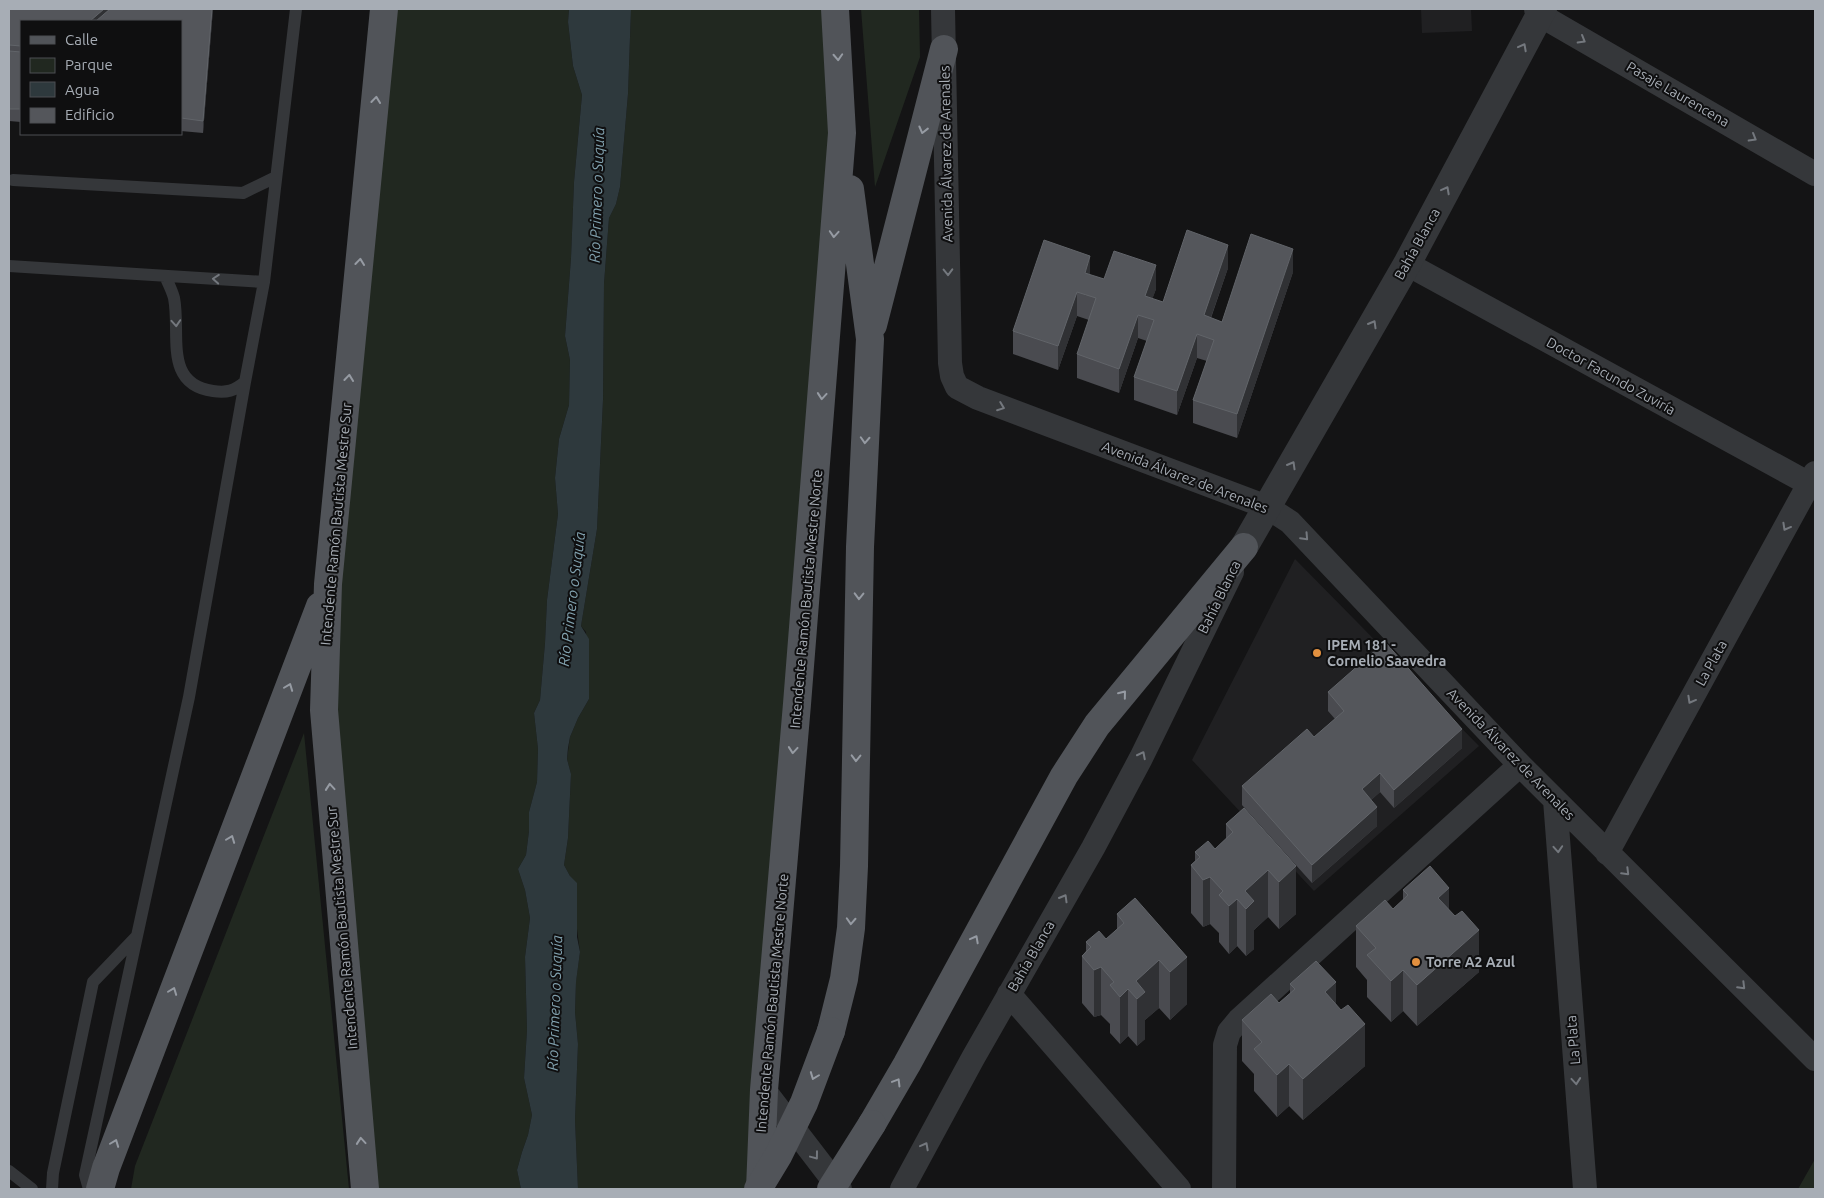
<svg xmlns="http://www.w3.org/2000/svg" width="1824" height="1198" font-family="Ubuntu,sans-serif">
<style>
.built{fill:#202022}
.green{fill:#212820}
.water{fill:#2e393d}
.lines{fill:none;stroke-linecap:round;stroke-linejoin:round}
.service{stroke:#35373a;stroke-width:12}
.minor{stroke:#35373a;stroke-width:24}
.tertiary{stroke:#35373a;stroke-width:28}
.primary{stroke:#515459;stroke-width:28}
.primary-bridge{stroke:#515459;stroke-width:28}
.wall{fill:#4a4b50}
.shaded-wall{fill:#303134}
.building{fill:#54565b;stroke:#616469}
.oneway{stroke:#74787e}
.oneway2{stroke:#969ba3}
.poi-dot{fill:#e2903f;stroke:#0f0f10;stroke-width:2}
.labels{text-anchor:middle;stroke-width:4;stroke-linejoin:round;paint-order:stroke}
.street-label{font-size:14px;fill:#a7adb5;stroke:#0f0f10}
.poi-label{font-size:14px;font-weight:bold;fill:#a7adb5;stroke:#0f0f10;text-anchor:start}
.water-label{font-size:15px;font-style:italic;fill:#80a0ad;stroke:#0f0f10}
</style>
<rect width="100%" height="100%" fill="#141415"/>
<path class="built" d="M 1421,9 L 1471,9 L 1472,31 L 1422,33 Z
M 1295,559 L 1479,746 L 1314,891 L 1192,760 Z"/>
<path class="green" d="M 384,9 L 569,9 L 568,22 L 573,66 L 582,95 L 574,182 L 571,258 L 565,336 L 570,360 L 569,405 L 559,439 L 555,478 L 558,514 L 547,600 L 545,643 L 540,700 L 534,713 L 538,749 L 537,782 L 529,812 L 529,831 L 526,855 L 518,869 L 525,890 L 530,918 L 525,957 L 527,1030 L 524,1078 L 532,1115 L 528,1135 L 522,1152 L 517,1170 L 521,1189 L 365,1189 L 324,710 Z
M 631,9 L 835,9 L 842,133 L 760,1189 L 578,1189 L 575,1120 L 578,1044 L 575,1012 L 576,981 L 580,952 L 570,876 L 564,865 L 568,838 L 571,774 L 567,759 L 570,737 L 578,718 L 589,699 L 586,632 L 581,626 L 597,529 L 603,400 L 604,284 L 609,218 L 616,204 L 620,187 L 628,94 Z
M 861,9 L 919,9 L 920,57 L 875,187 Z
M 304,733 L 349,1189 L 131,1189 L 135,1166 Z
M 1815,1159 L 1815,1189 L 1798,1189 Z"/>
<path class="water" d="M 569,9 L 631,9 L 628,94 L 620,187 L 616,204 L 609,218 L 604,284 L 603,400 L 597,529 L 581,626 L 589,639 L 589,699 L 578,718 L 570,737 L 568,748 L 567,759 L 571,774 L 568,838 L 564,865 L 570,876 L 577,883 L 577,937 L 580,952 L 576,982 L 575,1012 L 578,1044 L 575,1120 L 578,1189 L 521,1189 L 517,1170 L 522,1152 L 528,1135 L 532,1115 L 524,1078 L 527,1030 L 525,957 L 530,918 L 525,890 L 518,869 L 526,855 L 529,831 L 529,812 L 537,782 L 538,749 L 534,713 L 540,700 L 545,643 L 547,600 L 558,514 L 555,478 L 559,439 L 569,405 L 570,360 L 565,336 L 571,258 L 574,182 L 582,95 L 573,66 L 568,22 Z"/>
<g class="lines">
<path class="service" d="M 13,180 L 243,193 L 276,177
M 9,266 L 264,282
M 165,276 C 168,283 172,290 174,298 C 181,334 163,384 213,391 C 227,393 234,391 245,382
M 9,1171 L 32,1189
M 52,1189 L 53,1173 L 93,982 L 137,936
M 89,1189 L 85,1175 L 189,697 L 245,382 L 264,282 L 296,9"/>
<path class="minor" d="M 943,9 L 950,363 L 952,376 L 957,387 L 978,398 L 1267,507 L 1290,522 L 1520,765 L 1815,1059
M 1536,9 L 1540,15 L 1815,174
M 1407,264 L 1815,487
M 1555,800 L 1585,1189
M 1607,853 L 1815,473
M 1009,994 L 1179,1189
M 764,1090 L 840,1189
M 902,1189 L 973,1058 L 1093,848 L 1141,758 L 1232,572
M 1224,1189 L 1225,1045 L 1229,1032 L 1239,1020 L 1520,765"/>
<path class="tertiary" d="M 1244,547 L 1407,264 L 1543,9"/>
<path class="primary" d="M 873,325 L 944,49
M 831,1031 L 844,979 L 851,928 L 854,866 L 860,547 L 870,339 L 850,189
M 872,1124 L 907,1064 L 1064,776 L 1097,725 L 1244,547
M 100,1189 L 106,1168 L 320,606
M 365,1189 L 324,710 L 328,584 L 384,9
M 760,1189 L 764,1090 L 797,704 L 842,133 L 835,9"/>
<path class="primary-bridge" d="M 758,1189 L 778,1156 L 804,1103 L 831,1031
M 831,1189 L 872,1124"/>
</g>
<path class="wall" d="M 9,9 L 213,9 L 203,133 L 181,131 L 181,21 L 21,21 L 21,122 L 9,121 Z
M 1228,268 L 1211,318 L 1222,322 L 1293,272 L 1237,438 L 1193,423 L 1193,400 L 1207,361 L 1197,358 L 1177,415 L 1134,400 L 1134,377 L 1147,341 L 1138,338 L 1119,393 L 1077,378 L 1077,354 L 1089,320 L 1077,316 L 1058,370 L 1013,354 L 1013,331 L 1090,275 L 1104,279 L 1156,289 L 1152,299 L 1163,302 Z
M 1328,692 L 1462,748 L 1394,808 L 1380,792 L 1371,800 L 1377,826 L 1312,883 L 1242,805 L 1242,786 L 1314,737 L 1335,719 L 1328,711 Z
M 1244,808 L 1296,914 L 1279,929 L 1268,917 L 1254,930 L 1254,949 L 1246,956 L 1237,946 L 1229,954 L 1219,942 L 1219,933 L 1210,924 L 1203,927 L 1191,913 L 1191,865 L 1195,861 L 1195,852 L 1215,849 L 1226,839 L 1226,824 Z
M 1403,890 L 1449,910 L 1479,972 L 1417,1026 L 1403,1011 L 1391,1022 L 1367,997 L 1367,980 L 1356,967 L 1356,926 L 1393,909 L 1403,900 Z
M 1135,898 L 1187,1004 L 1170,1020 L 1159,1008 L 1145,1020 L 1145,1039 L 1137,1046 L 1128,1036 L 1120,1044 L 1110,1033 L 1110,1024 L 1101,1015 L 1094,1017 L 1082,1003 L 1082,956 L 1086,951 L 1086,942 L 1106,939 L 1117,930 L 1117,914 Z
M 1290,984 L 1336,1004 L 1365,1066 L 1303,1120 L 1289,1106 L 1277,1117 L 1254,1091 L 1254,1074 L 1242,1061 L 1242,1020 L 1279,1003 L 1290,994 Z"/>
<path class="shaded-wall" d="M 104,9 L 124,9 L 110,21 L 90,21 Z
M 212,9 L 213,9 L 203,133 L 203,121 Z
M 1228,245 L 1228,268 L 1204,337 L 1204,315 Z
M 1293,249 L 1293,272 L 1237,438 L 1237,414 Z
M 1090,256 L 1090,280 L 1085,296 L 1085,273 Z
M 1156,265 L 1156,289 L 1146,317 L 1145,296 Z
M 1077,292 L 1077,316 L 1058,370 L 1058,346 Z
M 1138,315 L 1138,338 L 1119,393 L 1119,369 Z
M 1197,334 L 1197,358 L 1177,415 L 1177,391 Z
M 1462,729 L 1462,748 L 1394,808 L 1394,790 Z
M 1380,773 L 1380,792 L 1362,808 L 1362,789 Z
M 1377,807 L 1377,826 L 1312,883 L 1312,865 Z
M 1296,866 L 1296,914 L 1279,929 L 1279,882 Z
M 1268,870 L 1268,917 L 1254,930 L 1254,949 L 1246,956 L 1246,909 L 1245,891 Z
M 1210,877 L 1210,924 L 1203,927 L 1203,880 Z
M 1449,888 L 1449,929 L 1438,898 Z
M 1237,899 L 1237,946 L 1229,954 L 1229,906 Z
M 1479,930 L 1479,972 L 1417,1026 L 1417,985 Z
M 1187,957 L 1187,1004 L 1170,1020 L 1170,972 Z
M 1159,960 L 1159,1008 L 1145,1020 L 1145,1039 L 1137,1046 L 1137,999 L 1136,981 Z
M 1101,967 L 1101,1015 L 1094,1017 L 1094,970 Z
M 1403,970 L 1403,1011 L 1391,1022 L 1391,981 Z
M 1336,982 L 1336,1024 L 1325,992 Z
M 1128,989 L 1128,1036 L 1120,1044 L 1120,997 Z
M 1365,1024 L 1365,1066 L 1303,1120 L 1303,1079 Z
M 1289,1064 L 1289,1106 L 1277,1117 L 1277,1075 Z"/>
<path class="building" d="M 9,9 L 104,9 L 90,21 L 21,21 L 21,46 L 9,45 Z
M 110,9 L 212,9 L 203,121 L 181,118 L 181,21 L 96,21 Z
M 9,51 L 21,52 L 21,109 L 9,109 Z
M 1187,230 L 1228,245 L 1204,315 L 1222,322 L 1251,234 L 1293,249 L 1237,414 L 1193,400 L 1214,340 L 1197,334 L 1177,391 L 1134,377 L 1154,320 L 1138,315 L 1119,369 L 1077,354 L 1096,298 L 1077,292 L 1058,346 L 1013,331 L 1044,240 L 1090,256 L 1085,273 L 1104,279 L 1114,251 L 1156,265 L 1145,296 L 1163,302 Z
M 1385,642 L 1462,729 L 1394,790 L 1380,773 L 1362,789 L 1377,807 L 1312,865 L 1242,786 L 1307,729 L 1314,737 L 1344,711 L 1328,692 Z
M 1244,808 L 1296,866 L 1279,882 L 1268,870 L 1245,891 L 1254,901 L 1246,909 L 1237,899 L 1229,906 L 1219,895 L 1223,891 L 1210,877 L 1203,880 L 1191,865 L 1200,857 L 1195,852 L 1208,841 L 1215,849 L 1233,832 L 1226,824 Z
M 1430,866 L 1449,888 L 1438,898 L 1455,916 L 1462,911 L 1479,930 L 1417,985 L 1403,970 L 1391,981 L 1367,955 L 1376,948 L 1356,926 L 1385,900 L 1393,909 L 1408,895 L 1403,890 Z
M 1135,898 L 1187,957 L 1170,972 L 1159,960 L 1136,981 L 1145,992 L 1137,999 L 1128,989 L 1120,997 L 1110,985 L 1114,982 L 1101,967 L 1094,970 L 1082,956 L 1091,947 L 1086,942 L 1099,931 L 1106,939 L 1124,923 L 1117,914 Z
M 1316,961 L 1336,982 L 1325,992 L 1341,1010 L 1348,1005 L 1365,1024 L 1303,1079 L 1289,1064 L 1277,1075 L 1254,1049 L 1262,1042 L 1242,1020 L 1271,994 L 1279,1003 L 1295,989 L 1290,984 Z"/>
<defs><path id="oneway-chevron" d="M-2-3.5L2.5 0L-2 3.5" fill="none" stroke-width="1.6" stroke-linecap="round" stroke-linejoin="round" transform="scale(1.25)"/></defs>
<g class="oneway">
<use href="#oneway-chevron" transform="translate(1582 40) rotate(30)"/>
<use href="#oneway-chevron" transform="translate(1523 47) rotate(-62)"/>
<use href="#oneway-chevron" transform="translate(1753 138) rotate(30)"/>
<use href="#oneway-chevron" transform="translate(1446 190) rotate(-62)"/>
<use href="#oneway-chevron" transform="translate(948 272) rotate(89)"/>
<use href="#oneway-chevron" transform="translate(216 279) rotate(-176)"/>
<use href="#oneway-chevron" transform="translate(176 323) rotate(86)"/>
<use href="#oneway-chevron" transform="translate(1373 324) rotate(-60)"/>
<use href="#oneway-chevron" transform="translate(1001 407) rotate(21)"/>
<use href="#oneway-chevron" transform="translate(1292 465) rotate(-60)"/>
<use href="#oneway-chevron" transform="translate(1786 527) rotate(119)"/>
<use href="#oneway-chevron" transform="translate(1305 537) rotate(47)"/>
<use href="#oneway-chevron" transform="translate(1691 700) rotate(119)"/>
<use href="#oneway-chevron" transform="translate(1142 755) rotate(-63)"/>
<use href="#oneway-chevron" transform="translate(1558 849) rotate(86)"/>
<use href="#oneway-chevron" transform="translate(1626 872) rotate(45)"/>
<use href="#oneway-chevron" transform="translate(1064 898) rotate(-60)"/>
<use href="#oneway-chevron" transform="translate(1742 986) rotate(45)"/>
<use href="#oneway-chevron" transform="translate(1576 1081) rotate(85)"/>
<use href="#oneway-chevron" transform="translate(925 1146) rotate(-62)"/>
<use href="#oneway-chevron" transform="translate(815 1156) rotate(53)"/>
</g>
<g class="oneway2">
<use href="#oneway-chevron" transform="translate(838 57) rotate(87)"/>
<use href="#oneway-chevron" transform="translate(376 100) rotate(-84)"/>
<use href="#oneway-chevron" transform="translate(923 130) rotate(104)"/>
<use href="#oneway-chevron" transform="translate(834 234) rotate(94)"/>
<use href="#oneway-chevron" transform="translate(360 262) rotate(-84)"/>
<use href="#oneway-chevron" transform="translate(349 378) rotate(-84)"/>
<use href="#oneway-chevron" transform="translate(822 396) rotate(95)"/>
<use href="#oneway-chevron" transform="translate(865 440) rotate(93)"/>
<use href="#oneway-chevron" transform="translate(859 596) rotate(91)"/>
<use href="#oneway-chevron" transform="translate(289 687) rotate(-69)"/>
<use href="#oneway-chevron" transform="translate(1123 694) rotate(-51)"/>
<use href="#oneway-chevron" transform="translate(793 750) rotate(95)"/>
<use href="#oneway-chevron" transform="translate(856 758) rotate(91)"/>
<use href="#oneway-chevron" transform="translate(330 787) rotate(-95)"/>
<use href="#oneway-chevron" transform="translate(231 839) rotate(-69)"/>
<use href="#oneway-chevron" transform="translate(851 921) rotate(93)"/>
<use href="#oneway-chevron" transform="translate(975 939) rotate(-62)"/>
<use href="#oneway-chevron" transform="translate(173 991) rotate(-69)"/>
<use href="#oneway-chevron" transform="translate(814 1076) rotate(111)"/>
<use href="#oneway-chevron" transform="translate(897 1082) rotate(-59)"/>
<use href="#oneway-chevron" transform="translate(361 1141) rotate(-95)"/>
<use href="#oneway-chevron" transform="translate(115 1143) rotate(-69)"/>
</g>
<g class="poi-dot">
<circle cx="1317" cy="653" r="5"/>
<circle cx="1416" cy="962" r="5"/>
</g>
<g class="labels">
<g class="street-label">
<text transform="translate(1678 94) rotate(30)" y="5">Pasaje Laurencena</text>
<text transform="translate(946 154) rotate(-91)" y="5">Avenida Álvarez de Arenales</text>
<text transform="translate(1417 244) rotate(-61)" y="5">Bahía Blanca</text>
<text transform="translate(1611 376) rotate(29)" y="5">Doctor Facundo Zuviría</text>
<text transform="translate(1185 477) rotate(21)" y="5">Avenida Álvarez de Arenales</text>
<text transform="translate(336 524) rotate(-85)" y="5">Intendente Ramón Bautista Mestre Sur</text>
<text transform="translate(1219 597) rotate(-64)" y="5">Bahía Blanca</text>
<text transform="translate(806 599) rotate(-85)" y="5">Intendente Ramón Bautista Mestre Norte</text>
<text transform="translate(1711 663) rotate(-61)" y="5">La Plata</text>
<text transform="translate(1511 754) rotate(46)" y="5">Avenida Álvarez de Arenales</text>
<text transform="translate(342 928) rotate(-95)" y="5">Intendente Ramón Bautista Mestre Sur</text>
<text transform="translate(1031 956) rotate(-60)" y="5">Bahía Blanca</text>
<text transform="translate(772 1003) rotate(-85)" y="5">Intendente Ramón Bautista Mestre Norte</text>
<text transform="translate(1573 1040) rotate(-95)" y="5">La Plata</text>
</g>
<g class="poi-label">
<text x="1327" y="650">IPEM 181 -<tspan x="1327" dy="16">Cornelio Saavedra</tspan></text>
<text x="1426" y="967">Torre A2 Azul</text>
</g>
<g class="water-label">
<text transform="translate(597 195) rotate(-88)" y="5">Río Primero o Suquía</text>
<text transform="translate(572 599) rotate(-83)" y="5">Río Primero o Suquía</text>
<text transform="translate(555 1003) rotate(-88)" y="5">Río Primero o Suquía</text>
</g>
</g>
<rect width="1824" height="1198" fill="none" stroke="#a7adb5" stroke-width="20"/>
<rect x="20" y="20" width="162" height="115" fill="#0f0f10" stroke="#4c4e52"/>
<rect x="30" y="36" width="25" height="8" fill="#515459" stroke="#4c4e52"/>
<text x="65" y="45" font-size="15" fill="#a7adb5">Calle</text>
<rect x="30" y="58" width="25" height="15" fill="#212820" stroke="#4c4e52"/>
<text x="65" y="70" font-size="15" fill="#a7adb5">Parque</text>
<rect x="30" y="82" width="25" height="15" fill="#2e393d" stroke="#4c4e52"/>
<text x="65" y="95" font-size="15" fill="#a7adb5">Agua</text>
<rect x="30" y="108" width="25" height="15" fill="#54565b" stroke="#4c4e52"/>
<text x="65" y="120" font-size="15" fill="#a7adb5">Edificio</text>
</svg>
